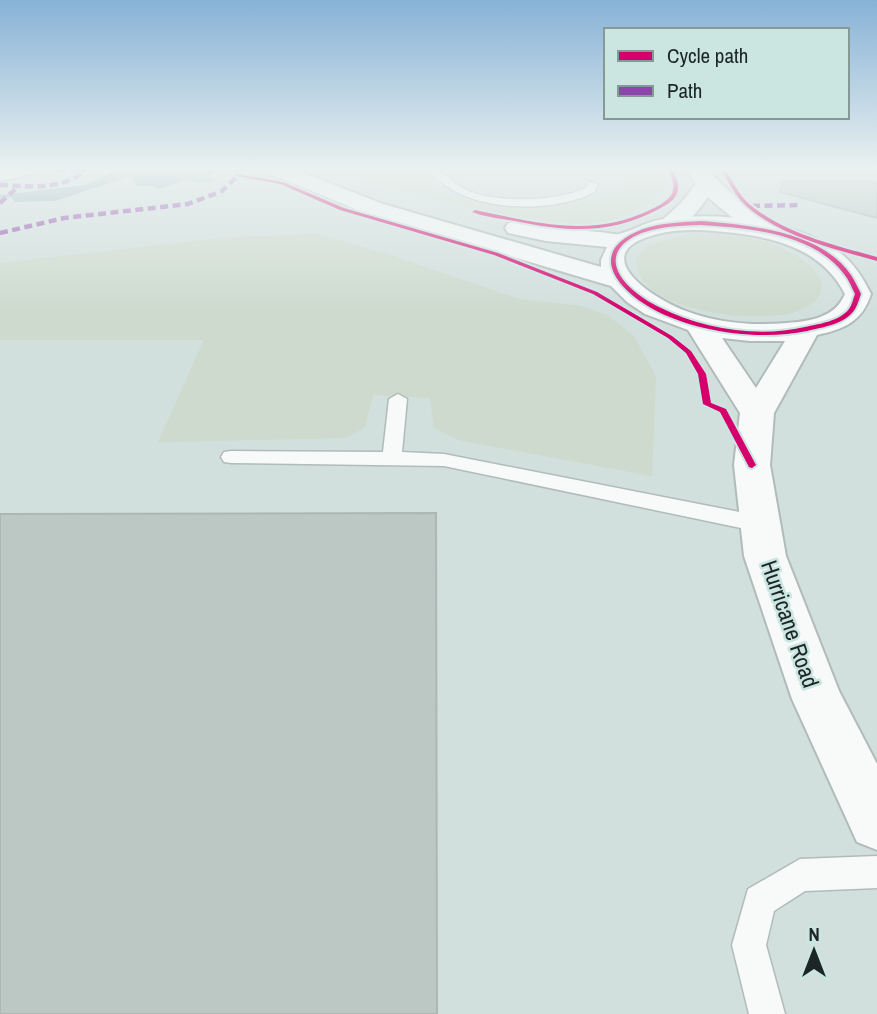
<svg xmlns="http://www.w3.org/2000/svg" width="877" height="1014" font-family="'Archivo Narrow',sans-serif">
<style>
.green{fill:#cddacd}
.water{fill:#97afbb}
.building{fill:#bbc8c3;stroke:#adb7b4;stroke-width:2}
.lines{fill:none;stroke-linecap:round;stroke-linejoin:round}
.service-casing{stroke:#b1bbba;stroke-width:3}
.minor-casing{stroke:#b1bbba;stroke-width:4}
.tertiary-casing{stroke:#b1bbba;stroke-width:4}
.service{fill:#f8fafa;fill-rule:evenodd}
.minor{fill:#f8fafa;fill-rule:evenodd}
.tertiary{fill:#f8fafa;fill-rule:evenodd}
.quiet{stroke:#8e44ad;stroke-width:4.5;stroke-dasharray:8 4.5;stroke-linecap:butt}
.cycleway-casing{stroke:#cbe5e1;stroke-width:4}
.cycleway{fill:#d6006c;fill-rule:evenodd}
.labels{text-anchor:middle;stroke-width:5;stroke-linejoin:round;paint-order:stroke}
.street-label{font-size:23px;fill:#1c2625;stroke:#cbe5e1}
</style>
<rect width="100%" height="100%" fill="#d1dfdd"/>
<path class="green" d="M 346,170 L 415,170 L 447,196 L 511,206 L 566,205 L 610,195 L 624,184 L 623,170 L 656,170 L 664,188 C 649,204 626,217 605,222 C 589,227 568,223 552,222 C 483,215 419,197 355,176 Z
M 317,234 L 382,252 L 519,299 L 581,306 L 607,315 L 634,336 L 656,376 L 652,476 L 458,440 L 434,428 L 430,398 L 373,395 L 365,427 L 346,438 L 158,442 L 204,340 L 0,340 L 0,263 L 230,237 Z
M 688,234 C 727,232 773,237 805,262 C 834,283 822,305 791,313 C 755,323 633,312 636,258 L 649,244 Z"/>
<path class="water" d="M 116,170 L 213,170 L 217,172 L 208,177 L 217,181 L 199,183 L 185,180 L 159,189 L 153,186 L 137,186 L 131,176 L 55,201 L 15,202 L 11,197 L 0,199 L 0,195 L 86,185 Z"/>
<path class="building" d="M 782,181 L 877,182 L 877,218 L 780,192 Z
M 436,513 L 437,1014 L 0,1014 L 0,514 Z"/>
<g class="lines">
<defs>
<path id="service" d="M 429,170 C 446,170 451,183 466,190 C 495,203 557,202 586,188 L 588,182 L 598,184 L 595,192 C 550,215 462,213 429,170 Z
M 398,394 L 407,399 L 402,452 L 444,454 L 760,516 L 768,518 L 771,524 L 768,530 L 760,532 L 444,466 L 231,463 L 224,462 L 221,457 L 224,452 L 231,451 L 383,452 L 389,399 Z
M 877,856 L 877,888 L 805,891 L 774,911 L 766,945 L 785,1014 L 749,1014 L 732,945 L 748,889 L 800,859 Z"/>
<path id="minor" d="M 687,170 L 707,170 L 740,201 L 783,228 L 787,233 L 783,238 C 762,243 724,212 708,197 C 697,212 681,235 660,230 L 657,225 L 681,203 L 696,184 Z"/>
<path id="tertiary" d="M 0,170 L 34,170 L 31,174 L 0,181 Z
M 268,170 L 296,170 L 383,204 L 601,267 L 601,260 L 607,247 L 546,241 L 508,233 L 505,228 L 508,223 C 520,220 532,225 544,227 C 562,229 580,230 598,232 C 604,232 613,235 619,234 C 633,231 647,221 664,219 C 719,211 793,220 839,252 C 854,263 863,278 871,294 C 862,322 844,329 817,335 L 774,413 L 770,465 L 786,556 L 839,691 L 877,764 L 877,850 L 857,842 L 792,699 L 744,556 L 734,465 L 740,413 L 688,330 L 645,314 L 627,302 L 611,286 L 367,214 L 271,174 ZM 701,230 C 756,234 817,240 845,294 C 835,318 810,321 787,323 C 753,326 718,323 686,311 C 651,298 583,252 658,234 C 672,230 687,230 701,230 ZM 722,338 L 750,341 L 785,341 L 756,388 Z"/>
</defs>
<use href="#service" class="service-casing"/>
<use href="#minor" class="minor-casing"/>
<use href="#tertiary" class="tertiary-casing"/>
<use href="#service" class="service"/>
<use href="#minor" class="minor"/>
<use href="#tertiary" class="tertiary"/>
<path class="quiet" d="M 57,170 L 86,170
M 0,185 C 29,186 60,191 84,171
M 0,203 L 20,185
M 752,206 L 798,205
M 0,233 L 64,218 L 188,204 L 222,191 L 238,175 L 235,170"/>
<defs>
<path id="cycleway" d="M 668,170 L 672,170 C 684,190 678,199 659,209 C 610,235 568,232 515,221 C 501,219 485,217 472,212 L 475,210 C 538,223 594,239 654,208 C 673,198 679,190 668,170 Z
M 721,170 L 725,170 C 733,181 738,193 747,202 C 782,233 833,245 877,257 L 877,261 C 834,249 775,235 742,202 C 734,193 728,181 721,170 Z
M 238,174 L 283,182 L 344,208 L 498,253 L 597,292 L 672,336 L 691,351 L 706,374 L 711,403 L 726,409 L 756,465 L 752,468 L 749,467 L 720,412 L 703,404 L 698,374 L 686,353 L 668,338 L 593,294 L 494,255 L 340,210 L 280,184 L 236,176 L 236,174 Z
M 701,221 C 749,225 821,231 851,275 C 855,281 858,288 861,294 C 859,299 858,304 855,309 C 846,324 823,327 807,331 C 759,341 694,332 651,308 C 614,287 587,250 643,229 C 661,223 681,222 701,221 ZM 701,225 C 748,228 813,233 844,274 C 849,280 852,288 855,294 C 853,299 852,305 849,309 C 840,321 819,324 805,327 C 758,338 702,329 659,307 C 633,295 592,261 633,237 C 654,226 678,226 701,225 Z"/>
</defs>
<use href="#cycleway" class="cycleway-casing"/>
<use href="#cycleway" class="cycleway"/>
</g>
<linearGradient id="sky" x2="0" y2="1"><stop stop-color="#87b2d6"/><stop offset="0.54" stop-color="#eaf1f0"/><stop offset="1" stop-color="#eaf1f0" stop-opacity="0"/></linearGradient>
<rect width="877" height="312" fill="url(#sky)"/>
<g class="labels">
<g class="street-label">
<text transform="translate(790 624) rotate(71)" y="8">Hurricane Road</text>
</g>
</g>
<rect x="604" y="28" width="245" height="91" fill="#cbe5e1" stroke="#859996" stroke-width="2"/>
<rect x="618" y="51" width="35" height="10" fill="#d6006c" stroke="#859996" stroke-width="2"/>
<text x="667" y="63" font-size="21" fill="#1c2625">Cycle path</text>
<rect x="618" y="86" width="35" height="10" fill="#8e44ad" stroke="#859996" stroke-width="2"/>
<text x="667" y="98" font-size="21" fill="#1c2625">Path</text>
<g transform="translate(814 951)" stroke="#cbe5e1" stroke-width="5" paint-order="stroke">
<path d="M0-5L12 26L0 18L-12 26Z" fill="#1c2625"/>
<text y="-10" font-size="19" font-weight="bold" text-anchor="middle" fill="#1c2625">N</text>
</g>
</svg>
